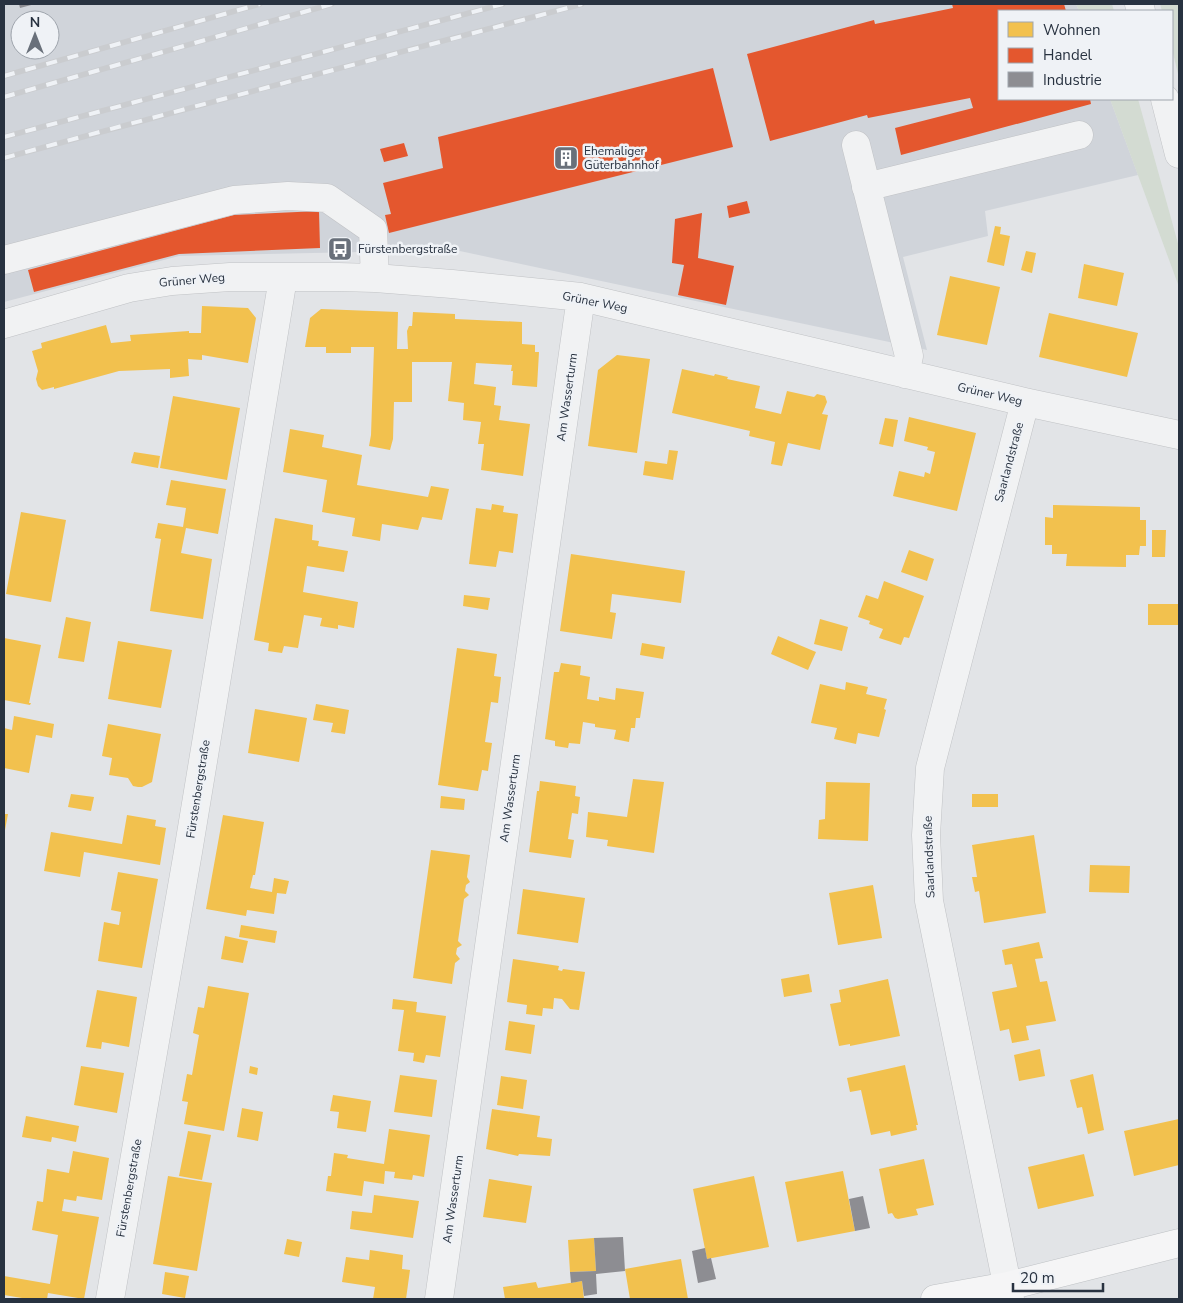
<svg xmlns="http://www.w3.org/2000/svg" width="1183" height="1303" font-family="'Nunito Sans',sans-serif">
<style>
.built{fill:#d0d4da;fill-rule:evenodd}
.green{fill:#d3dbd2}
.homes{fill:#f2c14e}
.shops{fill:#e4572e}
.industry{fill:#8d8d92}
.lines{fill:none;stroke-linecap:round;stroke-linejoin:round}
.minor-casing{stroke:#c0c2c5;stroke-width:29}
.major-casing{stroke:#bec1c4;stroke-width:29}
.minor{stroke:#f1f2f3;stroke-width:28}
.major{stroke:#f5f5f6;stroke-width:28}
.rail-casing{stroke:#cacccf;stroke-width:5.5}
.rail{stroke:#eff2f6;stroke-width:4;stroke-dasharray:11;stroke-linecap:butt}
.labels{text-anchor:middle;stroke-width:5;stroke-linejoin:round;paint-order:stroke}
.poi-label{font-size:12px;fill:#283240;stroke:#eff2f6;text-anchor:start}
.street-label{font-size:12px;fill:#283240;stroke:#eff2f6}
</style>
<rect width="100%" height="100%" fill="#e2e4e7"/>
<path class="built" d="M 4,4 L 1076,4 L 1079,11 L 999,11 L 999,99 L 1110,99 L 1138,175 L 985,211 L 988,236 L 903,257 L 927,350 L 455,250 L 179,256 L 4,302 ZM 20,20 L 50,20 L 50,50 L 20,50 Z"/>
<path class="green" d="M 1076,4 L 1112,4 L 1114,11 L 1079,11 Z
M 1160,4 L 1179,4 L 1179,78 L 1172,49 L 1172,11 L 1162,11 Z
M 1110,99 L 1138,99 L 1179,247 L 1179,287 Z"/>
<path class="homes" d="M 995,226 L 1001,227 L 1000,234 L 1010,236 L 1004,266 L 987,262 Z
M 1026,251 L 1036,253 L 1032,273 L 1021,270 Z
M 1084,264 L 1124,273 L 1117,306 L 1078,298 Z
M 950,276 L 1000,287 L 987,345 L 937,335 Z
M 202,306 L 248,308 L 256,318 L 248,363 L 202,355 L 202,360 L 188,359 L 189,376 L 170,378 L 170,369 L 119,371 L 54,389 L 54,387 L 42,390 L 38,386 L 36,379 L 38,371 L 32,351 L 42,348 L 41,343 L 106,325 L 111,343 L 131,341 L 130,335 L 189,331 L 189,333 L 201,333 Z
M 321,309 L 398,312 L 397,349 L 408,349 L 407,331 L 409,326 L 412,326 L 413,312 L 455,314 L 455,319 L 522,322 L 522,344 L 535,345 L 535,352 L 539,352 L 537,387 L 512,385 L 513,371 L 511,371 L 512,365 L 476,363 L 474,384 L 496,387 L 494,405 L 501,406 L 499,420 L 530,424 L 523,476 L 481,470 L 484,444 L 478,444 L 481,422 L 463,420 L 464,403 L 448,401 L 452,362 L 412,362 L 412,402 L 394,402 L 393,439 L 390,450 L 369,446 L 371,435 L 374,347 L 351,347 L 351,353 L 326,353 L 326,347 L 305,347 L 310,318 Z
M 1049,313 L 1138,333 L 1127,377 L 1039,357 Z
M 617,355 L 650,359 L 637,453 L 588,446 L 598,370 Z
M 682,369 L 714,376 L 715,374 L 728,377 L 727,379 L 760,386 L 755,408 L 781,414 L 787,391 L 814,397 L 817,394 L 825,396 L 827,402 L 822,414 L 828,415 L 820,450 L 788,443 L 782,466 L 771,464 L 775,442 L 749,436 L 750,431 L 672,413 Z
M 173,396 L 240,408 L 227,480 L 160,468 Z
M 909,417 L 976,433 L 957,511 L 893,496 L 899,471 L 924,477 L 925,472 L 930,474 L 935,452 L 927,450 L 928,447 L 904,441 Z
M 885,418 L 898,420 L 893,447 L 879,444 Z
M 290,429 L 324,435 L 322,447 L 362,455 L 357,485 L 428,497 L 431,486 L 449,489 L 442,520 L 422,517 L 418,530 L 382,524 L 380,541 L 352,536 L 355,518 L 322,512 L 327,480 L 283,472 Z
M 669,450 L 678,451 L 673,480 L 643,475 L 645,461 L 667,464 Z
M 134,452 L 160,456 L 158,468 L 131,463 Z
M 171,480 L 226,489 L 218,534 L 186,528 L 181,553 L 212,559 L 203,619 L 150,611 L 161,539 L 155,538 L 158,523 L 183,527 L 186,508 L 166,505 Z
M 492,504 L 504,506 L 503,512 L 518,514 L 513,553 L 499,551 L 496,567 L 469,564 L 476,508 L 491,510 Z
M 1053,505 L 1140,507 L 1140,520 L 1146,520 L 1146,546 L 1140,546 L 1139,555 L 1126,555 L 1126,567 L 1066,566 L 1067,554 L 1052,554 L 1052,545 L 1045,545 L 1045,517 L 1053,518 Z
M 21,512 L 66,520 L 51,602 L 6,594 Z
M 275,518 L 313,525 L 312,540 L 319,541 L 318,546 L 348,551 L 344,572 L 307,566 L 303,592 L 358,602 L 354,628 L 338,625 L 338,629 L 320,626 L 322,618 L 304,615 L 298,648 L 284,646 L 282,653 L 268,651 L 269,643 L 254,640 Z
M 1152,530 L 1166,530 L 1165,557 L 1152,557 Z
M 909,550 L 934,559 L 927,581 L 901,572 Z
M 571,554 L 685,571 L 681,603 L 612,594 L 610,612 L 616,613 L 612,639 L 560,631 Z
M 884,581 L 924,596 L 909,638 L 904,637 L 901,645 L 879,638 L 883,629 L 869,624 L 870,621 L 858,617 L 866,595 L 878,599 Z
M 464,595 L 490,598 L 488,610 L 463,606 Z
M 1148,604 L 1179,604 L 1179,625 L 1148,625 Z
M 66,617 L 91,622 L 84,662 L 58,658 Z
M 820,619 L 848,627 L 842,651 L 814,644 Z
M 778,636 L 816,652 L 808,670 L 771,654 Z
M 4,638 L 41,645 L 29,703 L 31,703 L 30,705 L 4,700 Z
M 118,641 L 172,650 L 161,708 L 108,699 Z
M 642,643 L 665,647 L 663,659 L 640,655 Z
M 457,648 L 497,654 L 494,676 L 501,677 L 498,703 L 491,702 L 485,742 L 492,743 L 488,771 L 482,770 L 478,791 L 438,785 Z
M 561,663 L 581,666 L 580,675 L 590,677 L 587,699 L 599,701 L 599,697 L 615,700 L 616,688 L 644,692 L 640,718 L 636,718 L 635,728 L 631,728 L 629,742 L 614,739 L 616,730 L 595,727 L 595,724 L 583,722 L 580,744 L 569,743 L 568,748 L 555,746 L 555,741 L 545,739 L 554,672 L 559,672 Z
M 846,682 L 868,687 L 866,694 L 887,699 L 884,709 L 886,710 L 879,737 L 858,733 L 856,744 L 834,739 L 837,728 L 811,723 L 820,684 L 845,690 Z
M 316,704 L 349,710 L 345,734 L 331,732 L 333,723 L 313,720 Z
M 255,709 L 307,718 L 299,762 L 248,753 Z
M 14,716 L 54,724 L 52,738 L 36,735 L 29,773 L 4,768 L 4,728 L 12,730 Z
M 108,724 L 161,734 L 152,782 L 142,787 L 138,787 L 133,786 L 128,778 L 109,775 L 112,758 L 102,756 Z
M 633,779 L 664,782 L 654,853 L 607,846 L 608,840 L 586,837 L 588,812 L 627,817 Z
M 540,781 L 576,786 L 575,796 L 580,797 L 578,814 L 572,813 L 568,839 L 574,840 L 571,858 L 529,852 L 537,791 L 539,791 Z
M 826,782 L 870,783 L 868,841 L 818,839 L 819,820 L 825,819 Z
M 71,794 L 94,797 L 91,811 L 68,807 Z
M 972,794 L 998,794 L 998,807 L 972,807 Z
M 441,796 L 465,799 L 464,810 L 440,808 Z
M 4,814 L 8,814 L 5,830 L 4,830 Z
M 127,815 L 156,820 L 155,826 L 166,828 L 160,865 L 84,852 L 80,877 L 44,871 L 51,832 L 122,844 Z
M 223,815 L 264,822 L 255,875 L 253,875 L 250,888 L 272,892 L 274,878 L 289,881 L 286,894 L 277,893 L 274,914 L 247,910 L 246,916 L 206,909 Z
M 1034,835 L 1046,913 L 984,923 L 979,891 L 975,892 L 972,877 L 977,877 L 972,845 Z
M 431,850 L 470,855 L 467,877 L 470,882 L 466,885 L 465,891 L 469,895 L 464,899 L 458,941 L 462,945 L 457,948 L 456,954 L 460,959 L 455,963 L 452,984 L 413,978 Z
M 1090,865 L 1130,866 L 1129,893 L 1089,892 Z
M 118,872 L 158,879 L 142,968 L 98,961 L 104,922 L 119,925 L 121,912 L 111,910 Z
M 873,885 L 882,938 L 838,945 L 829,893 Z
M 523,889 L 585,898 L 578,943 L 517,934 Z
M 241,925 L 277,931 L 275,943 L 239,937 Z
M 225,936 L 248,941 L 243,963 L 221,959 Z
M 1039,942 L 1043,958 L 1035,959 L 1040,982 L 1047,981 L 1056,1021 L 1026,1026 L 1029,1040 L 1012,1043 L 1009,1029 L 1000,1031 L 992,992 L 1017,987 L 1012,964 L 1005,965 L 1002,950 Z
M 513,959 L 559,966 L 558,970 L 562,971 L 563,969 L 585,972 L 579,1010 L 570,1009 L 562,999 L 554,998 L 553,1009 L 543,1008 L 542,1016 L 526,1014 L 527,1005 L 507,1002 Z
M 809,974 L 812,992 L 784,997 L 781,979 Z
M 888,979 L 900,1036 L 850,1046 L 850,1044 L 839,1046 L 830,1004 L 841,1002 L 839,990 Z
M 208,986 L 249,993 L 224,1131 L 184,1124 L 188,1102 L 182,1101 L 187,1074 L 192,1075 L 199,1035 L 193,1033 L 198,1007 L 204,1008 Z
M 97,990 L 137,997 L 129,1047 L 102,1042 L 101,1049 L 86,1047 Z
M 393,999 L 417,1002 L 416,1012 L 446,1016 L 440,1057 L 426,1055 L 424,1063 L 413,1061 L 414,1053 L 398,1051 L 404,1010 L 392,1009 Z
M 509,1021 L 535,1025 L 531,1054 L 505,1050 Z
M 1040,1049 L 1045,1076 L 1019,1081 L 1014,1055 Z
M 905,1065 L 918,1125 L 916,1125 L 917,1130 L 891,1136 L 890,1131 L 871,1135 L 861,1090 L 850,1092 L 847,1078 Z
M 81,1066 L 124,1073 L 117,1113 L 74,1105 Z
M 250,1066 L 258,1068 L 257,1075 L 249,1073 Z
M 1093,1074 L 1104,1130 L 1088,1134 L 1082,1107 L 1077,1108 L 1070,1080 Z
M 400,1075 L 437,1080 L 432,1117 L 394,1112 Z
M 501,1076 L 527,1080 L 523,1109 L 497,1105 Z
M 333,1095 L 371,1101 L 366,1132 L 337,1128 L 339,1112 L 330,1111 Z
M 242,1108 L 263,1112 L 258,1141 L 237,1137 Z
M 492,1109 L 540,1116 L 537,1137 L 552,1139 L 550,1156 L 519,1154 L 518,1156 L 486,1149 Z
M 26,1116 L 79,1126 L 76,1142 L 52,1137 L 51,1142 L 22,1137 Z
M 1179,1119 L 1179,1165 L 1134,1176 L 1124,1131 Z
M 389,1129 L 430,1135 L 424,1177 L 413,1175 L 412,1180 L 394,1178 L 395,1172 L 385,1171 L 384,1184 L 364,1181 L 362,1196 L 326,1191 L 328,1176 L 331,1176 L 334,1153 L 348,1155 L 347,1158 L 384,1164 Z
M 188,1131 L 211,1135 L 202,1180 L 179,1176 Z
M 73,1151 L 109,1158 L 102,1200 L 77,1196 L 76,1201 L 64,1199 L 62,1211 L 99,1217 L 84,1299 L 48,1293 L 47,1299 L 28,1299 L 4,1295 L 4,1276 L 50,1284 L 58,1235 L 32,1230 L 37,1201 L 43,1202 L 47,1169 L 69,1173 Z
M 1084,1154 L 1094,1196 L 1038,1209 L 1028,1167 Z
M 924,1159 L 934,1205 L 916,1209 L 918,1215 L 898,1219 L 895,1218 L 892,1213 L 888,1214 L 879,1169 Z
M 843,1171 L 855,1231 L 797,1242 L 785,1182 Z
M 168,1176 L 212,1183 L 197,1271 L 153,1264 Z
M 754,1176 L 769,1247 L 707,1259 L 693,1189 Z
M 489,1179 L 532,1186 L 526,1223 L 483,1217 Z
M 374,1195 L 419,1201 L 413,1238 L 350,1229 L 352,1211 L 372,1213 Z
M 594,1238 L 596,1271 L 570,1272 L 568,1240 Z
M 287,1239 L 302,1242 L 299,1257 L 284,1254 Z
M 370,1250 L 403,1255 L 402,1269 L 410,1270 L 406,1299 L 373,1299 L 375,1287 L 342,1282 L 346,1257 L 369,1260 Z
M 681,1259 L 688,1299 L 630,1299 L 625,1269 Z
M 165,1272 L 189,1276 L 185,1298 L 162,1294 Z
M 582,1281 L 584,1299 L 505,1299 L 503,1287 L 536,1282 L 538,1288 Z"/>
<path class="shops" d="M 952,4 L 1064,4 L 1066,11 L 999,11 L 999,99 L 1090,99 L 1091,104 L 901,155 L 895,128 L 973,108 L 970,98 L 868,118 L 867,115 L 770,141 L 747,54 L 874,20 L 875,24 L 953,8 Z
M 713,68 L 733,147 L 389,233 L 385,215 L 391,214 L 383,183 L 443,168 L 438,137 Z
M 404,143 L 408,156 L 384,162 L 380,149 Z
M 747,201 L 750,213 L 729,218 L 727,206 Z
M 319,211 L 320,248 L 179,254 L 34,292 L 28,270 L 234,215 Z
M 702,213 L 698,258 L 734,266 L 726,305 L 678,295 L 684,265 L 672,263 L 675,219 Z"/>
<path class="industry" d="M 19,4 L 35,4 L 20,8 Z
M 863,1196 L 870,1228 L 855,1231 L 849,1199 Z
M 623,1237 L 625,1271 L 596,1274 L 597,1294 L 584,1296 L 582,1281 L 571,1283 L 570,1272 L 596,1271 L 594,1238 Z
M 705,1248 L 707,1259 L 711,1258 L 716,1279 L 698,1283 L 692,1251 Z"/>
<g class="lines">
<defs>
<path id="minor" d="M 1139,4 L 1141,11
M 1165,99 L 1179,154
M 856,145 L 909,356 L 905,374
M 866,187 L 1079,135
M 4,260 L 234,200 L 288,196 L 327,198 L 373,230 L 375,278
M 4,324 L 129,288 L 172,281 L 230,277 L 338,277 L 375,278 L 452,284 L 581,297 L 1025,402 L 1179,435
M 110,1299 L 188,852 L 283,278
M 439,1299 L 581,297
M 1010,1299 L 929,901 L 926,835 L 930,768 L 1025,402"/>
<path id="major" d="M 935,1299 L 1008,1286 L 1179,1243"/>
</defs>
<use href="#minor" class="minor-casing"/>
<use href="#major" class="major-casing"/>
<use href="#minor" class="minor"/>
<use href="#major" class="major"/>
<defs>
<path id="rail" d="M 4,76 L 260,4
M 4,97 L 332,4
M 4,137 L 503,4
M 4,158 C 196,105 390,56 582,4"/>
</defs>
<use href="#rail" class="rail-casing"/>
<use href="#rail" class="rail"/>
</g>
<defs>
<symbol id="building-square" viewBox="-11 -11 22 22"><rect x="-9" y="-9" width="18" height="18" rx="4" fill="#69707a" stroke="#eff2f6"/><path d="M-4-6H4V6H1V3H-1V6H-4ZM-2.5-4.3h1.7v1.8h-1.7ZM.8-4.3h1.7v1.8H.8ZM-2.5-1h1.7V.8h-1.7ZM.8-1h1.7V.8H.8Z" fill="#fff"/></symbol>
<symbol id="bus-square" viewBox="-11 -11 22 22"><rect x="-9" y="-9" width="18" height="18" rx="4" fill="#69707a" stroke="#eff2f6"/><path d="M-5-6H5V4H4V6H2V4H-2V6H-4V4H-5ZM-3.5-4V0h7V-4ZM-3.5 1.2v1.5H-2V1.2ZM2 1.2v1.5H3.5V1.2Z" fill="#fff"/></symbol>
</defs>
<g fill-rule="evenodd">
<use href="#building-square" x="552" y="144" width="28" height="28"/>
<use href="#bus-square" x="326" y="235" width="28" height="28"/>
</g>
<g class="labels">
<g class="poi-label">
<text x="584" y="155">Ehemaliger<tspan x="584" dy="14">Güterbahnhof</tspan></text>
<text x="358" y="253">Fürstenbergstraße</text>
</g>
<g class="street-label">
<text transform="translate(192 280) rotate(-5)" y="4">Grüner Weg</text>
<text transform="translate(595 302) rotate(11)" y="4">Grüner Weg</text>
<text transform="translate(990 394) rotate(13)" y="4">Grüner Weg</text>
<text transform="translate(567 397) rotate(-82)" y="4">Am Wasserturm</text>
<text transform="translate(1009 462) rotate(-75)" y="4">Saarlandstraße</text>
<text transform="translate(198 789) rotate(-81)" y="4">Fürstenbergstraße</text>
<text transform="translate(510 798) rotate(-82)" y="4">Am Wasserturm</text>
<text transform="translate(929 857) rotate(-92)" y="4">Saarlandstraße</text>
<text transform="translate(129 1188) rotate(-80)" y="4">Fürstenbergstraße</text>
<text transform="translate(453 1199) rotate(-82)" y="4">Am Wasserturm</text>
</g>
</g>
<rect width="1183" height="1303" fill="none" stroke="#283240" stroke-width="10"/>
<rect x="998" y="10" width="175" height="90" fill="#eff2f6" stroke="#9fa5ad"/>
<rect x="1008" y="22" width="25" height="15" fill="#f2c14e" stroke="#9fa5ad"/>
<text x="1043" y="35" font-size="15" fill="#283240">Wohnen</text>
<rect x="1008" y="48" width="25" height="15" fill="#e4572e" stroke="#9fa5ad"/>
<text x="1043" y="60" font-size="15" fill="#283240">Handel</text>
<rect x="1008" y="72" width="25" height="15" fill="#8d8d92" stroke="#9fa5ad"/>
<text x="1043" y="85" font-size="15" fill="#283240">Industrie</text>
<g transform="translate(35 35)"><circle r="24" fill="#eff2f6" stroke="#9fa5ad"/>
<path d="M0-4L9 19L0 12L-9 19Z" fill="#69707a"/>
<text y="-8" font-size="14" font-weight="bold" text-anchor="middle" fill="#283240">N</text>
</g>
<path d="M1013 1283v8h90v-8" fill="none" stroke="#283240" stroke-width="2.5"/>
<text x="1020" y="1283" font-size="15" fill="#283240" stroke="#eff2f6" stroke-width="4" paint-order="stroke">20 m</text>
</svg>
